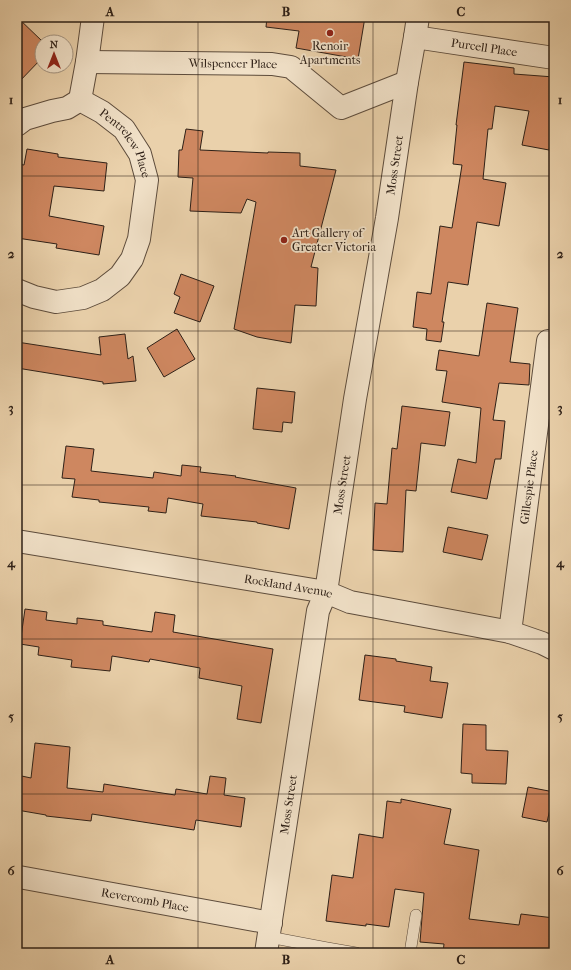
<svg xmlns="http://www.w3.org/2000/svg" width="571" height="970" font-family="'IM FELL French Canon',serif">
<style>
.building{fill:#ce8760;stroke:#2e2017}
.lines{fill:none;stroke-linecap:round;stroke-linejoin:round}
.service-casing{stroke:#5d4c3c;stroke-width:12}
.minor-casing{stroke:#5d4c3c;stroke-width:24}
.tertiary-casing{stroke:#5d4c3c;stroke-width:24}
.service{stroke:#f1e1c8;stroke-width:11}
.minor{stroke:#f1e1c8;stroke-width:22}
.tertiary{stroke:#f1e1c8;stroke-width:22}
.grid{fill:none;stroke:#2e2017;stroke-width:1;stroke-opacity:0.55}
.poi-dot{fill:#8f2418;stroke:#f1e1c8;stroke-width:1.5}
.labels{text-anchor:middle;stroke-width:3.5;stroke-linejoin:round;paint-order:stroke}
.poi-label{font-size:12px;fill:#2e2017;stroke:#f1e1c8}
.street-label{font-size:12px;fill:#2e2017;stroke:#f1e1c8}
.neatline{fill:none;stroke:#2e2017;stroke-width:1.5}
.grid-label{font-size:13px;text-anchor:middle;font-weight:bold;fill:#2e2017}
</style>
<rect width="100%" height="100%" fill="#ead1ab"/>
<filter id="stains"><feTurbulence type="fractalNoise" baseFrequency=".005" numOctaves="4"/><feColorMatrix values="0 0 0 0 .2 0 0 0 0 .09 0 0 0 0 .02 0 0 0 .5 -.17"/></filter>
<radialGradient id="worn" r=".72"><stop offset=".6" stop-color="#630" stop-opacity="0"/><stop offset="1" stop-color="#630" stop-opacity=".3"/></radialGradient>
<path class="building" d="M 17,17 L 42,41 L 42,58 L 17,84 Z
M 267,17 L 365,17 L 358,59 L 296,48 L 299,31 L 266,27 Z
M 464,62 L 514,68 L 514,74 L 554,77 L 554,126 L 549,150 L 522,145 L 529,111 L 495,106 L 492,129 L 488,129 L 483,179 L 506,183 L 499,226 L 477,222 L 468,285 L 448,282 L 442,322 L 444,322 L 441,342 L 426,340 L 427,329 L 413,327 L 417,292 L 431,294 L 440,226 L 452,228 L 462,165 L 453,164 L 457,125 L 456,125 Z
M 186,129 L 203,131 L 200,150 L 268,153 L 268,152 L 300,153 L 300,166 L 336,170 L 311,267 L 318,268 L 316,306 L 295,305 L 291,343 L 257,337 L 234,329 L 256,202 L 247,199 L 241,213 L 190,211 L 193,178 L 178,177 L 179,150 L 182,150 Z
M 27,149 L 58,154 L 58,157 L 107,163 L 104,191 L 54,186 L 49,216 L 104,226 L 99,255 L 56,248 L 57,244 L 17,238 L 17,164 L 24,165 Z
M 181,274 L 214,286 L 200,322 L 174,313 L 180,297 L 174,294 Z
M 487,303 L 518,308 L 510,362 L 530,364 L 529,385 L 499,383 L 493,420 L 505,421 L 501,459 L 495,459 L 487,499 L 451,492 L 458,459 L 476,463 L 481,408 L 442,402 L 447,371 L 436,370 L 439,350 L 479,356 Z
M 177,329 L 195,359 L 164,377 L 147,348 Z
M 125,334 L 128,359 L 133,356 L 136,381 L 103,384 L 103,382 L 17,368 L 17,342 L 101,355 L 99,337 Z
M 257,388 L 295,392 L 292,423 L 283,422 L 282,432 L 253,429 Z
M 402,406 L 450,412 L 445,446 L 421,443 L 416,491 L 406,490 L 403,552 L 373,550 L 375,503 L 387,504 L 392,448 L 397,449 Z
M 66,446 L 94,449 L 91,471 L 153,478 L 154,472 L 181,476 L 182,465 L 201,467 L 200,472 L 236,476 L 235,477 L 296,488 L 289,529 L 257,523 L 257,522 L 201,516 L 203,504 L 168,498 L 166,513 L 148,511 L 149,507 L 99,502 L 99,500 L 72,497 L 75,479 L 62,478 Z
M 448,527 L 488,535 L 482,560 L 443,552 Z
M 25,609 L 47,612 L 46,620 L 77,624 L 77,618 L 103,621 L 103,625 L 152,632 L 155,612 L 175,615 L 173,632 L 273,649 L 261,723 L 237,719 L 242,686 L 199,678 L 200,668 L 150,659 L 149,662 L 112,656 L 110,671 L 71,667 L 72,660 L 38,655 L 39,647 L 20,644 Z
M 365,655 L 396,659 L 396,661 L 432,667 L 430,681 L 448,683 L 442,718 L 404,712 L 405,706 L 359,700 Z
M 463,724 L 486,725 L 486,750 L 508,751 L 506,784 L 472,783 L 472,774 L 461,773 Z
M 35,743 L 70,747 L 67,788 L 103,792 L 104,784 L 175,795 L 176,789 L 207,794 L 210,776 L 226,778 L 224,795 L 245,798 L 241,827 L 196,820 L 194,830 L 92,814 L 91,821 L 46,816 L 46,815 L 17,810 L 17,775 L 31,778 Z
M 528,787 L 554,792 L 547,822 L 522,817 Z
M 401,799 L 451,809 L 444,844 L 479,850 L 469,919 L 519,925 L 521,914 L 554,918 L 554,953 L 443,953 L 444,944 L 420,942 L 424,893 L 395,889 L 389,927 L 366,924 L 366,926 L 326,921 L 332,875 L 353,878 L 359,834 L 383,838 L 387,801 L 401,803 Z"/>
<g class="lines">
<defs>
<path id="service" d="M 269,937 L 327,948 L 356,953
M 410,953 L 416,915"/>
<g id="minor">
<path id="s1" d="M 415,37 L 554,58"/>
<path id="s2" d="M 87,62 L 272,64 L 291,67 L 341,108 L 407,82"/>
<path d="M 80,100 L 87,62 L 93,17"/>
<path id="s3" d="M 17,125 L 25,119 L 52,111 L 67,108 L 80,100 L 102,112 L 124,129 L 140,154 L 147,180 L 139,239 L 132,259 L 120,276 L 102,290 L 83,298 L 56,302 L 34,297 L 19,291 L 17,290"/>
<path id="s4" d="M 510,632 L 548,341"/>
<path id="s5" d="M 19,877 L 271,923"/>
</g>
<g id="tertiary">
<path id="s6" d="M 17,541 L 326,592 L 350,602 L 510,632 L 542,643 L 554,649"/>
<path id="s7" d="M 266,953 L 318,611 L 326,592 L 355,399 L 387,218 L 407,82 L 415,37 L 418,17"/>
</g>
</defs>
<use href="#service" class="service-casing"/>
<use href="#minor" class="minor-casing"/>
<use href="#tertiary" class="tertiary-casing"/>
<use href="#service" class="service"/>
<use href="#minor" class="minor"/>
<use href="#tertiary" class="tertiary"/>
</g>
<path class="grid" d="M 198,17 L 198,953M 373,17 L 373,953M 17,176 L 554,176M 17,331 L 554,331M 17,485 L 554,485M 17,639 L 554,639M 17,794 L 554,794"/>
<g class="poi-dot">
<circle cx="330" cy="33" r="4"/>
<circle cx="284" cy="240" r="4"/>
</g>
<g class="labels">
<g class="poi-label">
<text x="330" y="50">Renoir<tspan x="330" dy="14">Apartments</tspan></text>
<text x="292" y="237" text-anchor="start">Art Gallery of<tspan x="292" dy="14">Greater Victoria</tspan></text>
</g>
<g class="street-label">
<text dy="4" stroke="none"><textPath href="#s1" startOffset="70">Purcell Place</textPath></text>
<text dy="4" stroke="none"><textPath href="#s2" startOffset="146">Wilspencer Place</textPath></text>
<text dy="4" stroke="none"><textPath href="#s3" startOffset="134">Pentrelew Place</textPath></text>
<text dy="4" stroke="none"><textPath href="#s7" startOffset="799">Moss Street</textPath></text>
<text dy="4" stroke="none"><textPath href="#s7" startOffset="475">Moss Street</textPath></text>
<text dy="4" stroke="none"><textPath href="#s4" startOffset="146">Gillespie Place</textPath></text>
<text dy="4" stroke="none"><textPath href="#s6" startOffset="275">Rockland Avenue</textPath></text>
<text dy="4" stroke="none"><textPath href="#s7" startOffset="150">Moss Street</textPath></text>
<text dy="4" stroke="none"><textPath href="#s5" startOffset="128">Revercomb Place</textPath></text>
</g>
</g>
<rect width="571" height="970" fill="none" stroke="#ead1ab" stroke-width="44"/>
<g transform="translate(54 54)"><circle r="19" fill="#f1e1c8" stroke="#a39481"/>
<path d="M0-3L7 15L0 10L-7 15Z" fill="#8f2418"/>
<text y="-6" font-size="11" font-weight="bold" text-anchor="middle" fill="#2e2017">N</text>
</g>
<rect x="22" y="22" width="527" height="926" class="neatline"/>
<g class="grid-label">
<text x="110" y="16">A</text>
<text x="286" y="16">B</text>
<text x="461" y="16">C</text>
<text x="11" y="104">1</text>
<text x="560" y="104">1</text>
<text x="11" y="258">2</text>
<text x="560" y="258">2</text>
<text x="11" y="412">3</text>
<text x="560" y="412">3</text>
<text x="11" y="567">4</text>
<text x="560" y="567">4</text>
<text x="11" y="721">5</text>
<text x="560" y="721">5</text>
<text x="11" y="875">6</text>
<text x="560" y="875">6</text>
<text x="110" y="964">A</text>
<text x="286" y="964">B</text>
<text x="461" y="964">C</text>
</g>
<rect width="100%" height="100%" filter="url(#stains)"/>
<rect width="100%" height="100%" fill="url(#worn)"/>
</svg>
